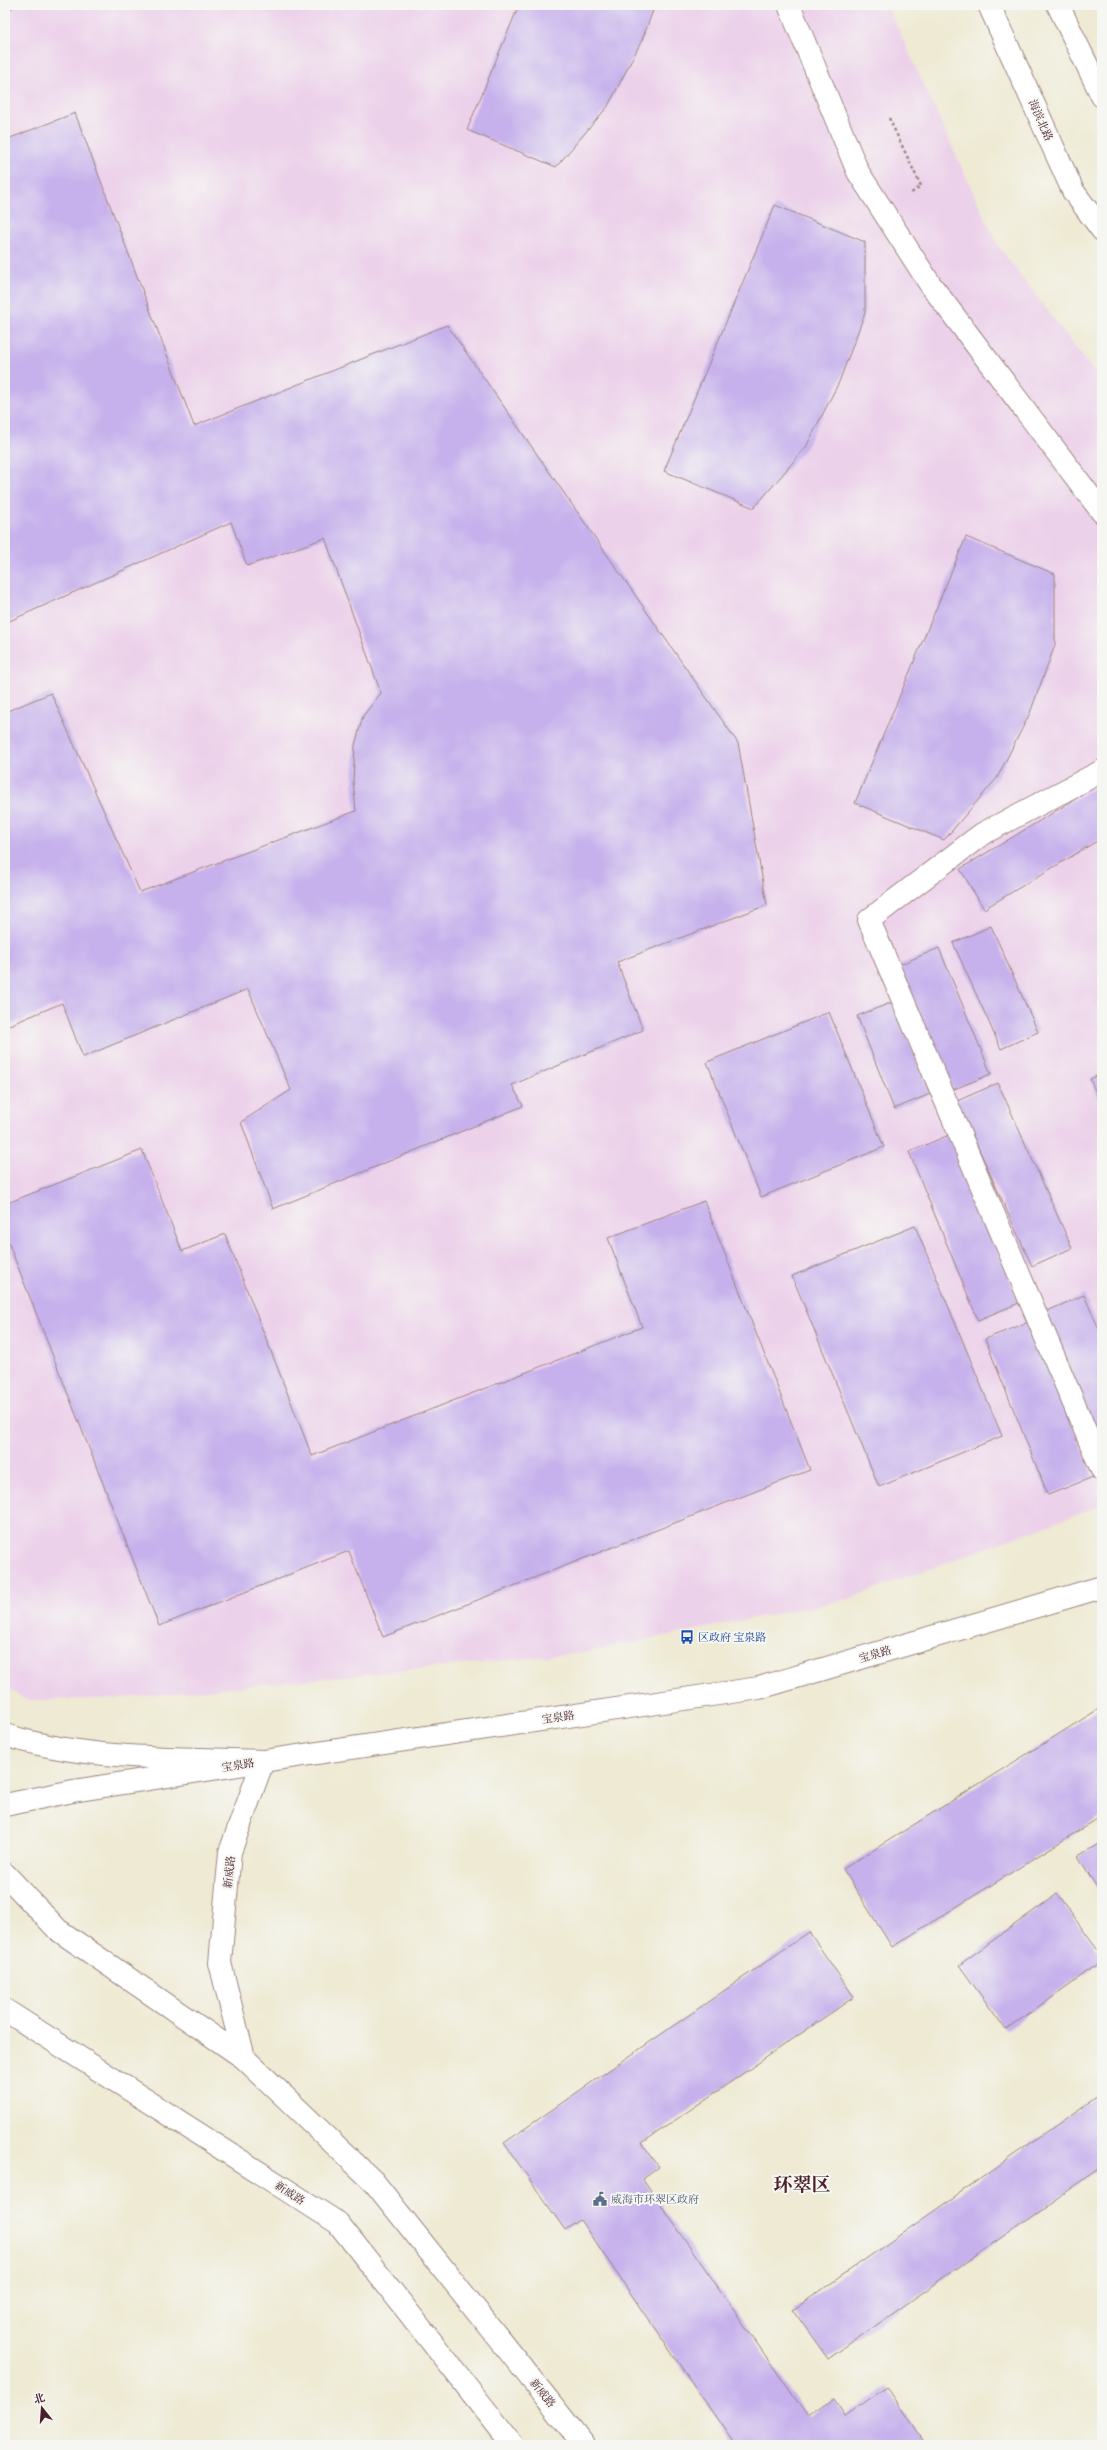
<svg xmlns="http://www.w3.org/2000/svg" width="1107" height="2450" font-family="'IM FELL Great Primer','Noto Serif SC',serif">
<style>
.built{fill:#ecd1ea}
.building{fill:#c6b1ec}
.lines{fill:none;stroke-linecap:round;stroke-linejoin:round}
.minor-casing{stroke:#9c847f;stroke-width:24}
.major-casing{stroke:#9c847f;stroke-width:24}
.path{stroke:#9c847f;stroke-width:2.5;stroke-dasharray:3 3;stroke-linecap:butt}
.minor{stroke:#fff;stroke-width:22}
.major{stroke:#fff;stroke-width:22}
.labels{text-anchor:middle;stroke-width:4;stroke-linejoin:round;paint-order:stroke}
.street-label{font-size:11px;fill:#4a1f2b;stroke:#f6f6f2}
.transit-label{font-size:11px;fill:#164399;stroke:#f6f6f2;text-anchor:start}
.service-label{font-size:11px;fill:#4e5e75;stroke:#f6f6f2;text-anchor:start}
.town-label{font-size:19px;font-weight:bold;fill:#4a1f2b;stroke:#f6f6f2}
</style>
<rect width="100%" height="100%" fill="#f6f6f2"/>
<filter id="ink" filterUnits="userSpaceOnUse"><feTurbulence type="fractalNoise" baseFrequency=".025" numOctaves="2"/><feDisplacementMap in="SourceGraphic" scale="8" xChannelSelector="R" yChannelSelector="G"/><feConvolveMatrix kernelMatrix="1 2 1 2 8 2 1 2 1" color-interpolation-filters="sRGB"/></filter>
<filter id="wash" filterUnits="userSpaceOnUse"><feTurbulence type="fractalNoise" baseFrequency=".012" numOctaves="4" result="noise"/><feDisplacementMap in="SourceGraphic" scale="16" xChannelSelector="R" yChannelSelector="G"/><feGaussianBlur stdDeviation="0.9" result="paint"/><feColorMatrix in="noise" values="0 0 0 0 0 0 0 0 0 0 0 0 0 0 0 0 0 1.4 0 .05"/><feComposite in="paint" operator="in"/></filter>
<g filter="url(#wash)">
<rect width="100%" height="100%" fill="#eeead3"/>
<path class="built" d="M 5,5 L 887,5 L 998,246 L 1102,382 L 1102,1505 L 848,1599 L 582,1653 L 113,1699 L 26,1700 L 5,1686 Z"/>
<g id="blocks">
<path class="building" d="M 519,5 L 655,5 L 642,40 L 608,106 L 556,167 L 467,130 Z
M 75,113 L 194,426 L 447,325 L 738,743 L 767,905 L 617,962 L 643,1030 L 512,1085 L 523,1106 L 273,1209 L 241,1122 L 291,1090 L 248,989 L 83,1057 L 62,1003 L 5,1027 L 5,712 L 51,693 L 140,892 L 356,811 L 353,781 L 355,745 L 363,716 L 381,693 L 325,538 L 247,566 L 231,522 L 5,623 L 5,140 Z
M 775,205 L 865,242 L 865,313 L 839,382 L 806,447 L 754,508 L 664,471 Z
M 966,537 L 1055,574 L 1055,645 L 1030,713 L 997,778 L 944,840 L 855,803 Z
M 1102,783 L 1102,838 L 984,909 L 960,869 Z
M 991,926 L 1038,1032 L 1001,1049 L 953,943 Z
M 939,948 L 991,1074 L 952,1090 L 899,965 Z
M 893,1002 L 930,1094 L 894,1109 L 857,1016 Z
M 829,1012 L 884,1147 L 761,1197 L 707,1062 Z
M 1102,1074 L 1102,1106 L 1090,1079 Z
M 998,1083 L 1072,1248 L 1032,1266 L 957,1101 Z
M 949,1135 L 1019,1303 L 978,1320 L 909,1152 Z
M 142,1150 L 182,1251 L 225,1234 L 312,1456 L 642,1327 L 608,1238 L 704,1201 L 810,1470 L 383,1637 L 349,1551 L 159,1626 L 5,1234 L 5,1204 Z
M 915,1226 L 1002,1436 L 879,1487 L 792,1276 Z
M 1084,1295 L 1102,1336 L 1102,1434 L 1097,1436 L 1045,1312 Z
M 1031,1321 L 1093,1477 L 1048,1495 L 985,1339 Z
M 1102,1707 L 1102,1816 L 892,1947 L 843,1869 Z
M 1102,1842 L 1102,1896 L 1078,1856 Z
M 1057,1894 L 1102,1956 L 1102,1961 L 1006,2030 L 959,1965 Z
M 809,1932 L 854,1997 L 642,2143 L 659,2167 L 643,2179 L 808,2417 L 834,2399 L 845,2416 L 887,2387 L 924,2442 L 920,2445 L 735,2445 L 580,2220 L 565,2230 L 504,2143 Z
M 1102,2093 L 1102,2167 L 828,2359 L 793,2310 Z"/>
</g>
</g>
<g filter="url(#ink)">
<use href="#blocks" fill-opacity="0" stroke="#9c847f" stroke-width="1"/>
<g class="lines">
<defs>
<path id="minor" d="M 789,5 L 858,172 L 930,284 L 1102,512
M 1102,771 L 982,834 L 869,920 L 1102,1470
M 5,1805 L 73,1791 L 263,1761 L 759,1688 L 1102,1587"/>
<path id="major" d="M 989,5 L 1073,191 L 1102,230
M 1058,5 L 1102,96
M 5,1735 C 87,1761 177,1757 263,1761 L 230,1852 L 220,1963 L 244,2058
M 5,1874 L 58,1930 L 244,2058 L 374,2182 L 584,2445
M 5,2010 L 338,2223 L 513,2445"/>
</defs>
<use href="#minor" class="minor-casing"/>
<use href="#major" class="major-casing"/>
<path class="path" d="M 5,10 L 16,5
M 889,118 L 921,186 L 910,194"/>
<use href="#minor" class="minor"/>
<use href="#major" class="major"/>
</g>
</g>
<defs>
<symbol id="bus-bare" viewBox="-9 -9 18 18"><path d="M-5-6H5V4H4V6H2V4H-2V6H-4V4H-5ZM-3.5-4V0h7V-4ZM-3.5 1.2v1.5H-2V1.2ZM2 1.2v1.5H3.5V1.2Z" fill="#1a4fb4" stroke="#f6f6f2" stroke-width="2.5" paint-order="stroke"/></symbol>
<symbol id="civic-bare" viewBox="-9 -9 18 18"><path d="M-.6-6.5H3V-4.5H.6V-3L4-1V1h2V6H-6V1h2V-1L-.6-3ZM-1.2 2.5V6h2.4V2.5Z" fill="#5c6f8a" stroke="#f6f6f2" stroke-width="2.5" paint-order="stroke"/></symbol>
</defs>
<g fill-rule="evenodd">
<use href="#bus-bare" x="677" y="1627" width="20" height="20"/>
<use href="#civic-bare" x="590" y="2189" width="20" height="20"/>
</g>
<g class="labels">
<g class="street-label">
<text transform="translate(1041 120) rotate(66)" y="4">海滨北路</text>
<text transform="translate(875 1654) rotate(-16)" y="4">宝泉路</text>
<text transform="translate(558 1717) rotate(-8)" y="4">宝泉路</text>
<text transform="translate(238 1765) rotate(-9)" y="4">宝泉路</text>
<text transform="translate(229 1872) rotate(-84)" y="4">新威路</text>
<text transform="translate(290 2193) rotate(33)" y="4">新威路</text>
<text transform="translate(543 2393) rotate(51)" y="4">新威路</text>
</g>
<g class="transit-label">
<text x="698" y="1641">区政府 宝泉路</text>
</g>
<g class="service-label">
<text x="611" y="2203">威海市环翠区政府</text>
</g>
<g class="town-label">
<text x="802" y="2191">环翠区</text>
</g>
</g>
<rect width="1107" height="2450" fill="none" stroke="#f6f6f2" stroke-width="20"/>
<g transform="translate(42 2408) rotate(343)" stroke="#f6f6f2" stroke-width="3" paint-order="stroke">
<path d="M0-3L7 15L0 10L-7 15Z" fill="#4a1f2b"/>
<text y="-6" font-size="11" font-weight="bold" text-anchor="middle" fill="#4a1f2b">北</text>
</g>
</svg>
